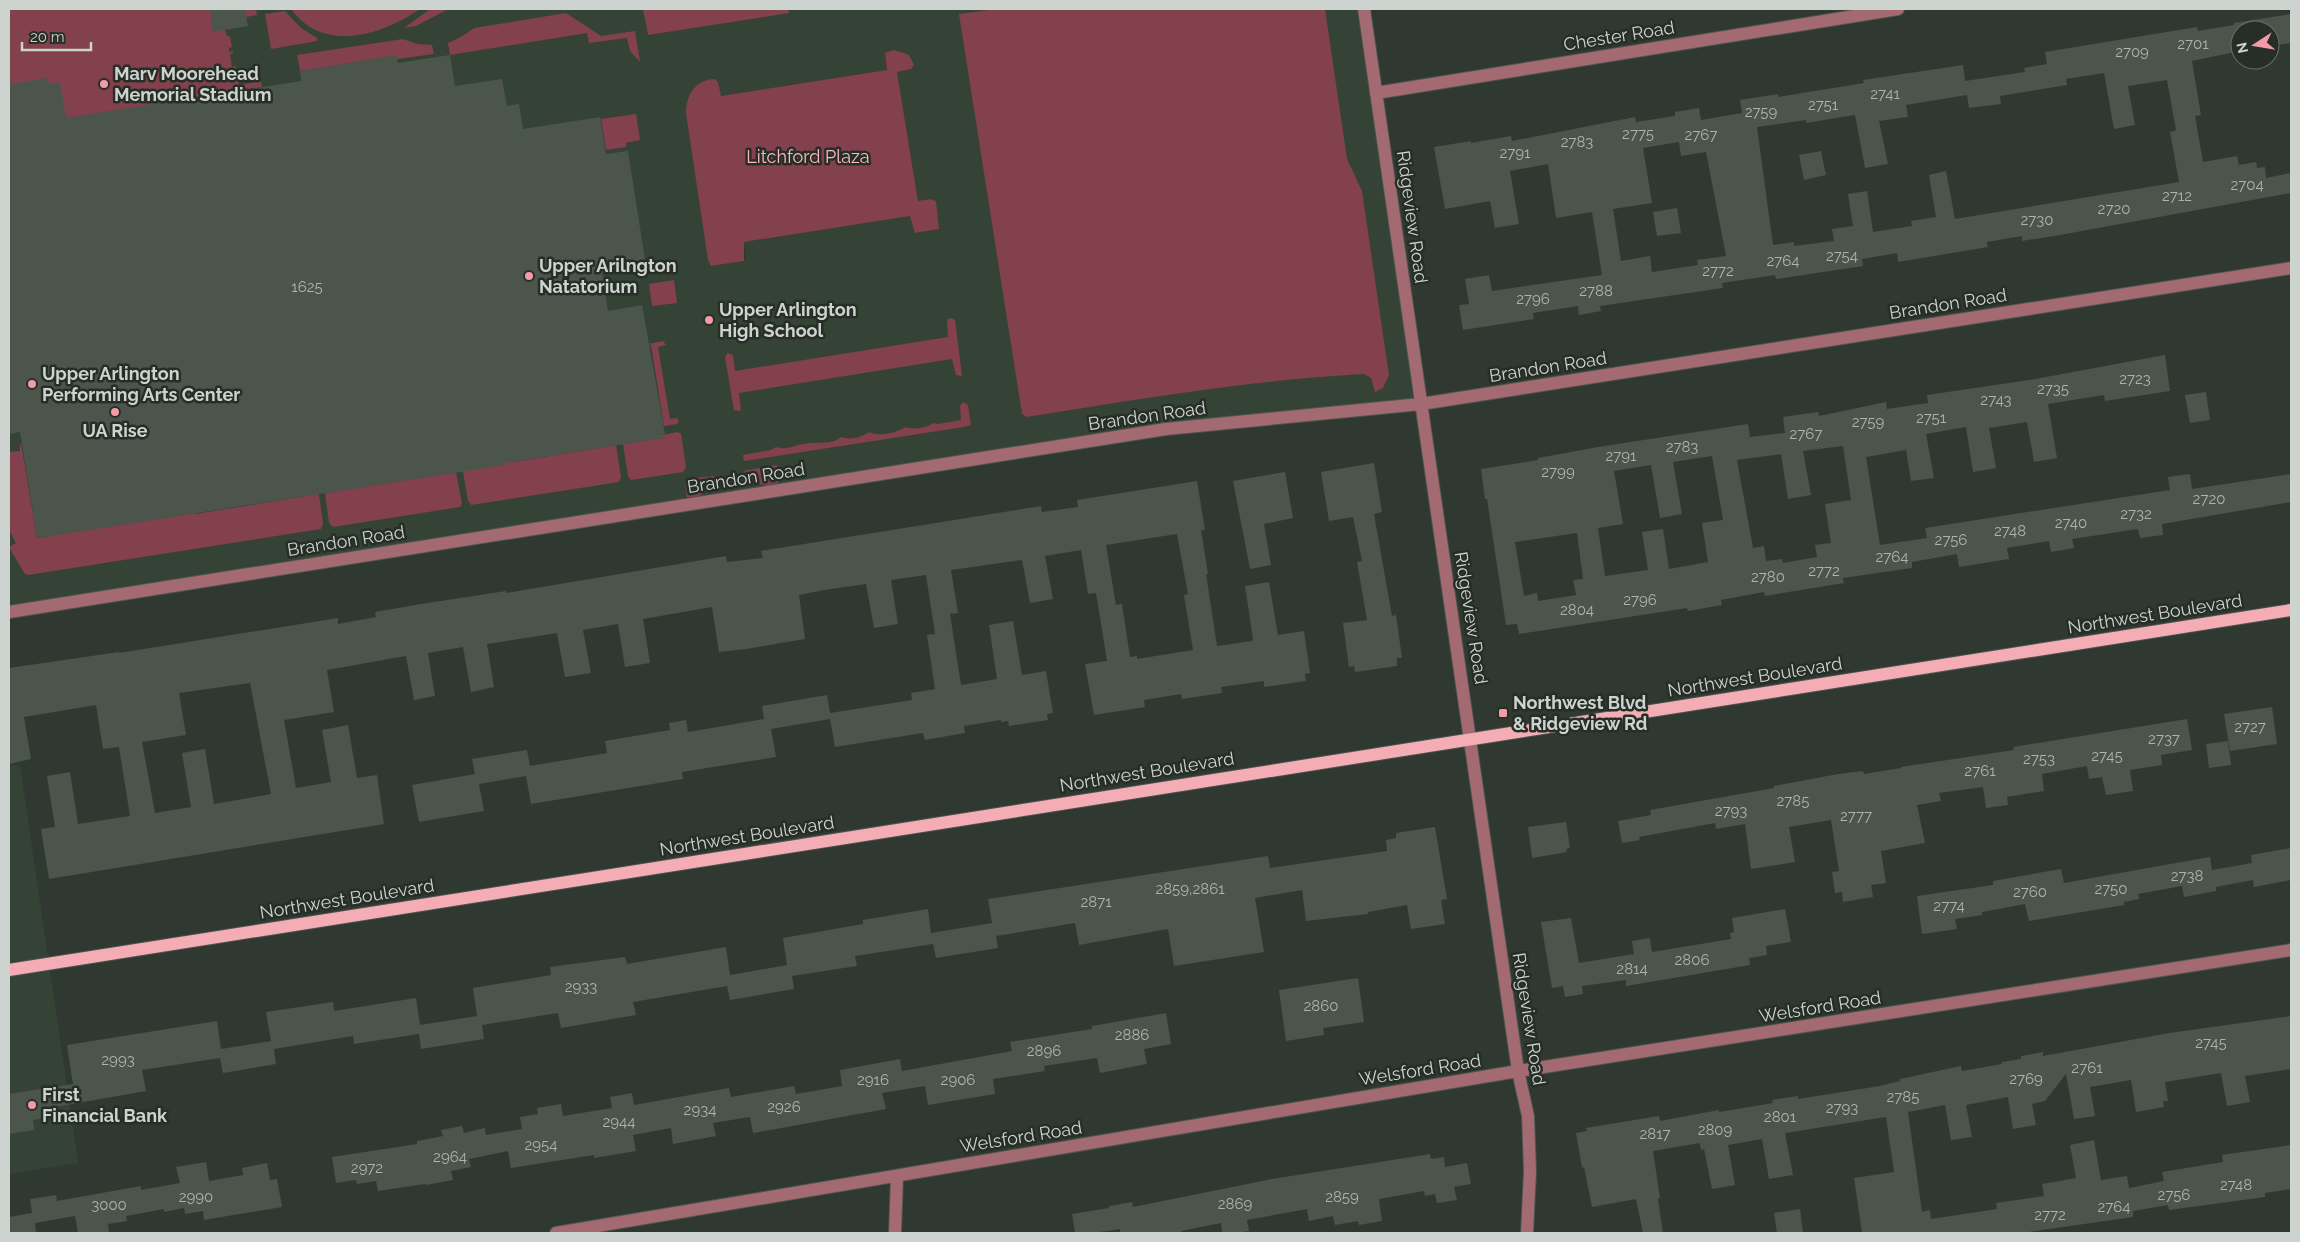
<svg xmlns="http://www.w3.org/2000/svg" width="2300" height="1242" font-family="Raleway,sans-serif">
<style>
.built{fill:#354336;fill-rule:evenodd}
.green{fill:#82414c}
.building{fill:#4b554c;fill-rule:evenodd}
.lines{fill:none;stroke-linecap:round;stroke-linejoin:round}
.minor-casing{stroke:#4c554d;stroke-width:14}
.major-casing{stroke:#4c554d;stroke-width:14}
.minor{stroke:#a46a72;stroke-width:12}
.major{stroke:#f4acb5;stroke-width:12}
.poi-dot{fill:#f39aa7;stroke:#262e27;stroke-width:2}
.labels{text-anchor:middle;stroke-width:5;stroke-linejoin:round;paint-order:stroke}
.number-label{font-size:15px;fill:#acb4ae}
.street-label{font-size:18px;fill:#cdd3ce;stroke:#262e27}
.poi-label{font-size:18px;font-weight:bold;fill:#cdd3ce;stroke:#262e27;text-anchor:start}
.park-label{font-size:18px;fill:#feb7c0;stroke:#262e27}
</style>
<rect width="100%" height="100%" fill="#303931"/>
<path class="built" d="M 9,9 L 1364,9 L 1421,404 L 1166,429 L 9,612 ZM 885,55 L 911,69 L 897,71 L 918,202 L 931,199 L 936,201 L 939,229 L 915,233 L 911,216 L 744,242 L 746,257 L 744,261 L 714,266 L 709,263 L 686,108 L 688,98 L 713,79 L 718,82 L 720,96 L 887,70 Z
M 20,765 L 78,1163 L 9,1174 L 9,766 Z"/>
<path class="green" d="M 9,9 L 256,9 L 257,15 L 246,17 L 225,30 L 227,36 L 230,36 L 232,47 L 229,48 L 229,52 L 233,51 L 233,53 L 230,54 L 232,67 L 235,66 L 236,68 L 232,70 L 233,73 L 236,72 L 239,85 L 261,81 L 262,87 L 52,121 L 46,151 L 9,157 Z
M 291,9 L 420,9 C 382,35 324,54 291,9 Z
M 430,9 L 448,9 L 416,26 L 404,28 Z
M 643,9 L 788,9 L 789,13 L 648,35 Z
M 996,9 L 1325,9 L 1347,159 L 1362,191 L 1389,375 L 1383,388 L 1375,392 L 1371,378 L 1364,374 C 1250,380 1139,399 1027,417 L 1022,414 L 959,14 Z
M 285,11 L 301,28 L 317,38 L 317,41 L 271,49 L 265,14 Z
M 566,13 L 601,36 L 635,31 L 640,62 L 630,51 L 627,38 L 589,43 L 587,33 L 450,55 L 448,43 L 461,37 L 474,28 Z
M 403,39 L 417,44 L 432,45 L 434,54 L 397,59 L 396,56 L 300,71 L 297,55 Z
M 894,50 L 909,55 L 914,65 L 911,69 L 897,72 L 918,201 L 931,199 L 936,201 L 939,229 L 915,233 L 910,216 L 744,242 L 744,261 L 711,266 L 708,260 L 686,113 C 686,95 695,80 715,79 L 718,82 L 721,96 L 887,70 L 885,53 Z
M 636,114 L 640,140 L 626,143 L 626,147 L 606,150 L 601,119 Z
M 674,280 L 677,303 L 652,306 L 649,284 Z
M 951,318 L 955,320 L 962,376 L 956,375 L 952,359 L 739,393 L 741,409 L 740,411 L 734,410 L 725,358 L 727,353 L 733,355 L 735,371 L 948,337 L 947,320 Z
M 663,341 L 666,345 L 658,347 L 670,419 L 677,418 L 679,421 L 677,424 L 664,426 L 651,345 L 648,344 Z
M 963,402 L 968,405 L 971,425 L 964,427 L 744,461 L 743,455 L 771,450 L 776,447 C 786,451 794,445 803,444 C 815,441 831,446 841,437 C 850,440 861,438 869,432 C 879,437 897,433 905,427 C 914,430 926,428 933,423 L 938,424 L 961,420 L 960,406 Z
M 678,432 L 681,434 L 686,467 L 683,472 L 631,480 L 628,476 L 623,444 L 663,438 L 662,435 Z
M 21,443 L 37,538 L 187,514 L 193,505 L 195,514 L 319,494 L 323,524 L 321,529 L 28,575 L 24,573 L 9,547 L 16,543 L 9,530 L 9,452 L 20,451 L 20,444 Z
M 616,445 L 621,477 L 619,482 L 471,505 L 468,501 L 463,471 L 504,455 L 513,462 Z
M 777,465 L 779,482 C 767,489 750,484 744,471 Z
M 456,472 L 462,503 L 460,507 L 333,527 L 329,523 L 325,493 Z
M 715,476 C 711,488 702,500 687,497 L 685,479 Z"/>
<path class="building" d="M 210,9 L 245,9 L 248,26 L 213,32 Z
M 2291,14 L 2291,43 L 2270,46 L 2270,30 L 2240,30 L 2240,51 L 2192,61 L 2201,115 L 2195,116 L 2203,162 L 2237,156 L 2239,165 L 2256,162 L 2257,168 L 2265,167 L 2266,178 L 2291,173 L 2291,193 L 2060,235 L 2022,241 L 2022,236 L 1987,242 L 1988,247 L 1898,262 L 1897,253 L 1862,259 L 1863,266 L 1776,279 L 1775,275 L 1722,283 L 1723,288 L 1600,306 L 1601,311 L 1579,315 L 1578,306 L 1533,313 L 1534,319 L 1463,330 L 1459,305 L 1469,304 L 1465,279 L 1489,275 L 1492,291 L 1602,275 L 1592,212 L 1556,218 L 1548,164 L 1510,171 L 1519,224 L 1495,228 L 1490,201 L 1445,209 L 1434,147 L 1471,141 L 1471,143 L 1511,136 L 1512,141 L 1635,117 L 1636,122 L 1675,116 L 1675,112 L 1699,108 L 1701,120 L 1742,113 L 1740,100 L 1778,94 L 1778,97 L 1864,83 L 1863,80 L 1963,65 L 1965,81 L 2025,72 L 2024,68 L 2047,64 L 2045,52 L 2197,27 L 2198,31 L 2234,25 L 2234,23 ZM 2104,73 L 2114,129 L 2135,125 L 2128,86 L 2167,80 L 2176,130 L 2170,132 L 2179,182 L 1955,219 L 1946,171 L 1929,175 L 1936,217 L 1911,221 L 1912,226 L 1873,232 L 1867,191 L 1848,194 L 1853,226 L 1832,229 L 1834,241 L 1794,246 L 1794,242 L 1773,245 L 1757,127 L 1806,120 L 1806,123 L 1855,115 L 1865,168 L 1888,164 L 1879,121 L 1908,117 L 1906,105 L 1967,95 L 1969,108 L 2001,104 L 2000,96 L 2067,85 L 2066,79 ZM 1679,142 L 1681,156 L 1706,152 L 1726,256 L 1697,260 L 1698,265 L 1652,272 L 1650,256 L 1621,261 L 1613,209 L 1652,203 L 1643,148 Z
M 396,55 L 398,63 L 450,55 L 455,86 L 502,79 L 507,106 L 519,104 L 523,129 L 600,117 L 606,154 L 628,151 L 646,266 L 602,272 L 608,311 L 642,305 L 665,434 L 662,435 L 663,438 L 505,463 L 505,465 L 37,538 L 20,432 L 9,434 L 9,84 L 48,78 L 49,84 L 60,82 L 66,118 L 301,81 L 300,71 Z
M 1821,151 L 1826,175 L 1804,180 L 1799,155 Z
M 1677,208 L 1681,233 L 1657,236 L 1653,212 Z
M 2165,355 L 2170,391 L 2105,401 L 2104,395 L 2048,404 L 2057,458 L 2034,462 L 2027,422 L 1989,428 L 1996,468 L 1973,472 L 1966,427 L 1926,434 L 1934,478 L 1911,481 L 1906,450 L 1866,457 L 1880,545 L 1927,538 L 1925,528 L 2170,490 L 2168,477 L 2190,474 L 2192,489 L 2291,474 L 2291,502 L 2162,524 L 2163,535 L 2140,538 L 2138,529 L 2072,539 L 2074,548 L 2051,552 L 2049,541 L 2007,548 L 2009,559 L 1959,567 L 1957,554 L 1912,562 L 1912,568 L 1843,578 L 1844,583 L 1765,596 L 1764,592 L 1721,600 L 1722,605 L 1688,611 L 1687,608 L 1519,634 L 1517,624 L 1506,625 L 1487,499 L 1485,499 L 1481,469 L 1538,460 L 1538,458 L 1598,447 L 1748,424 L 1750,437 L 1785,433 L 1783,417 L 1818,412 L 1819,416 L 1886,402 L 1887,409 L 1928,403 L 1927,395 L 2035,379 ZM 1843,446 L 1851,500 L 1825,504 L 1831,543 L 1815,545 L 1817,557 L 1783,563 L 1782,559 L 1766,561 L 1764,546 L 1753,548 L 1737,460 L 1781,454 L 1788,499 L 1811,495 L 1803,451 ZM 1712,456 L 1723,520 L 1702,523 L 1708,562 L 1669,569 L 1663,529 L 1642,532 L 1648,570 L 1605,576 L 1598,528 L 1623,524 L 1614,471 L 1651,465 L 1660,518 L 1682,514 L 1673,462 ZM 1577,533 L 1583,579 L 1573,580 L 1576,595 L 1538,601 L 1537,593 L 1524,596 L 1515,542 Z
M 2206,392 L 2210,420 L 2190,423 L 2185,395 Z
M 1374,463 L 1382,512 L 1374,514 L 1392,616 L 1396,615 L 1402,658 L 1397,658 L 1397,666 L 1355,672 L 1354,666 L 1349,667 L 1343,623 L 1367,620 L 1357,562 L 1362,561 L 1353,517 L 1329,521 L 1321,472 Z
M 1285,472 L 1293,518 L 1264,524 L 1271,565 L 1250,569 L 1233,481 Z
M 1197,481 L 1205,530 L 1201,530 L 1208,574 L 1206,574 L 1217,646 L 1252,641 L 1253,639 L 1245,586 L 1269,582 L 1278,635 L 1304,631 L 1310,673 L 1305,674 L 1306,681 L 1264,687 L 1264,681 L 1221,687 L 1222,693 L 1182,699 L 1181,694 L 1144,700 L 1145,707 L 1094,715 L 1085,664 L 1107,661 L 1096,593 L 1088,594 L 1081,550 L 1045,556 L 1053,599 L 1030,603 L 1022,560 L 951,570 L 958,613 L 950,614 L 961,685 L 997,679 L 989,625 L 1013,621 L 1022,675 L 1046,671 L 1053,713 L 1047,714 L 1048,720 L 1009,726 L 1008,721 L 1001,722 L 1001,720 L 964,726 L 965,733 L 925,740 L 923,733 L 835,747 L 830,719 L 771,729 L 776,757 L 682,772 L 683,779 L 531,804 L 526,776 L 479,784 L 484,811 L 419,822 L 412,785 L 475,774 L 472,759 L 527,750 L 530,766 L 607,753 L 605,741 L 670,730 L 669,723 L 686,720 L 688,732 L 764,719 L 762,706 L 827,695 L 830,713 L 912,700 L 911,693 L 935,689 L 927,635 L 935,634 L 926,575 L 891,580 L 898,624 L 874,628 L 866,584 L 824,590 L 799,595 L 805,639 L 746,649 L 719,652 L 712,607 L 643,619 L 650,663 L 625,667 L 618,624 L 583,630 L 591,673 L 565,677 L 557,633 L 487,644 L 494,687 L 471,692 L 463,647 L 428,653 L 435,696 L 414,700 L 406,656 L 327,670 L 334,712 L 284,720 L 296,788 L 331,782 L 322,730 L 348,725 L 357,778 L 377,775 L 384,824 L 49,879 L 41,829 L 55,827 L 47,776 L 70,772 L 78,824 L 130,816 L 119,747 L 103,749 L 96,705 L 24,717 L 31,759 L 9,764 L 9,668 L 119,652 L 119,653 L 338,618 L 338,624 L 376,617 L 375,612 L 421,604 L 506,591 L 506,593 L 726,556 L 727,562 L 763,558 L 761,551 L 1041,506 L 1042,512 L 1078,507 L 1077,500 ZM 1177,534 L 1188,594 L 1184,595 L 1193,650 L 1137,659 L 1137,656 L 1130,657 L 1122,604 L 1116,605 L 1106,545 ZM 250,683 L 271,794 L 214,804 L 205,749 L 182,753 L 191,807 L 155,813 L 142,742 L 186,735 L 179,693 Z
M 2272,707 L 2277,744 L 2230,751 L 2224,714 Z
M 2187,719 L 2192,750 L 2161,755 L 2162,765 L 2130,770 L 2133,791 L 2106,795 L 2102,777 L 2089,779 L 2087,766 L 2042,774 L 2044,791 L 2007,797 L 2008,805 L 1986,808 L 1983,787 L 1939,793 L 1941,801 L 1917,805 L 1925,843 L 1881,851 L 1886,883 L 1871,885 L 1873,897 L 1843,902 L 1842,892 L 1835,893 L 1832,872 L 1839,871 L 1831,820 L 1789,827 L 1795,862 L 1751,869 L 1745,824 L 1716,829 L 1715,823 L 1639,837 L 1640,840 L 1622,843 L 1618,821 L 1651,815 L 1650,810 L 1774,788 L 1774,786 L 1838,774 L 1863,771 L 1864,774 L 1901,768 L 1901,767 L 2014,750 L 2013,747 Z
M 2228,741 L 2231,765 L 2209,768 L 2206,744 Z
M 1566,822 L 1570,848 L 1566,849 L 1567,852 L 1532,858 L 1528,827 Z
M 1435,827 L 1447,899 L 1441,900 L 1445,924 L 1411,929 L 1407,905 L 1368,912 L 1368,914 L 1306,921 L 1302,890 L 1255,898 L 1264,952 L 1174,966 L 1168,929 L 1079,945 L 1075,923 L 996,936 L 998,948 L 936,958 L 933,944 L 855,956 L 857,966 L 792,976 L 794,989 L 730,1000 L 727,986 L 633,1002 L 636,1015 L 561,1028 L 558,1013 L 482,1025 L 484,1039 L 421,1049 L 419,1034 L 354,1044 L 353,1036 L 274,1049 L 276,1064 L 223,1073 L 220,1058 L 142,1070 L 146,1091 L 55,1107 L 57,1116 L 33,1120 L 34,1130 L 9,1134 L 9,1094 L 73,1084 L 67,1045 L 217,1021 L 221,1049 L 271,1041 L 266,1012 L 333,1002 L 334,1011 L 416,998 L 420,1025 L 477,1016 L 473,988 L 551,975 L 550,967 L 625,957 L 627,964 L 726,947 L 730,975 L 787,965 L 783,938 L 863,924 L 863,920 L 928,909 L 931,933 L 992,923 L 988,899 L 1268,856 L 1270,868 L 1387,851 L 1386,840 L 1396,838 L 1396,833 Z
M 2291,848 L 2291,880 L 2254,887 L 2253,880 L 2216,887 L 2216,891 L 2184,897 L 2182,886 L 2138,894 L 2139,899 L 2124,902 L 2124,905 L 2029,921 L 2025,904 L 1982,912 L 1982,915 L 1955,919 L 1957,929 L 1922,934 L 1917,896 L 1993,885 L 1993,881 L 2061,869 L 2064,883 L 2210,857 L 2212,870 L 2252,863 L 2251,855 Z
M 1785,909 L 1791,942 L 1766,946 L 1767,955 L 1749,958 L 1750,965 L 1626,986 L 1626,980 L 1582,986 L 1583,994 L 1565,997 L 1563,986 L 1552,988 L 1541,922 L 1571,918 L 1579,963 L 1634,954 L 1632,941 L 1650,938 L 1652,952 L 1731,939 L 1730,933 L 1734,932 L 1732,918 Z
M 1358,978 L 1364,1022 L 1323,1028 L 1324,1035 L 1286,1041 L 1279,990 Z
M 1166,1013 L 1171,1044 L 1144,1049 L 1147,1064 L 1100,1073 L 1097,1058 L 1044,1066 L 1045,1071 L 993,1079 L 995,1094 L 928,1105 L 925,1086 L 882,1093 L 886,1109 L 753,1133 L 750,1117 L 713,1123 L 716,1136 L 673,1144 L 671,1128 L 633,1135 L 636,1151 L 594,1158 L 594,1155 L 511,1168 L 508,1151 L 469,1159 L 471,1167 L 451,1171 L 453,1180 L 426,1185 L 425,1184 L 378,1191 L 376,1181 L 357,1184 L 356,1180 L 336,1183 L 332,1157 L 417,1144 L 417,1141 L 443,1136 L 441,1130 L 462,1126 L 464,1133 L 485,1128 L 486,1135 L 522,1129 L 520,1117 L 538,1114 L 537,1108 L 561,1104 L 563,1116 L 612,1108 L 610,1097 L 632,1093 L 634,1105 L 729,1088 L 731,1097 L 794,1086 L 796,1094 L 842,1086 L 840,1070 L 900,1059 L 902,1071 L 1012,1051 L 1010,1042 L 1092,1029 L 1092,1026 Z
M 2291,1016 L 2291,1069 L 2245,1076 L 2250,1102 L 2227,1106 L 2221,1073 L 2165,1082 L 2168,1101 L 2163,1101 L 2164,1107 L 2136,1112 L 2131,1080 L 2090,1087 L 2095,1116 L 2074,1119 L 2066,1074 L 2045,1101 L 2032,1104 L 2036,1125 L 2013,1129 L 2008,1097 L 1966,1105 L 1972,1137 L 1951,1140 L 1945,1105 L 1908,1112 L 1922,1212 L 1930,1210 L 1931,1219 L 1997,1209 L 1996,1203 L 2044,1196 L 2042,1184 L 2076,1178 L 2070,1145 L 2094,1140 L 2101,1180 L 2127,1176 L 2129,1188 L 2164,1181 L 2162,1172 L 2223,1162 L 2222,1155 L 2291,1145 L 2291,1189 L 2265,1193 L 2265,1197 L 2169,1210 L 2168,1205 L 2133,1211 L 2133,1217 L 2022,1233 L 1862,1233 L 1854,1178 L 1894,1172 L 1886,1117 L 1785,1133 L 1793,1175 L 1769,1179 L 1762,1139 L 1728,1145 L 1735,1185 L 1712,1189 L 1704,1149 L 1701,1150 L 1700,1143 L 1653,1151 L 1660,1198 L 1658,1199 L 1663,1233 L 1643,1233 L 1636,1199 L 1592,1207 L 1584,1167 L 1582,1168 L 1576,1133 L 1587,1131 L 1586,1128 L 1659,1116 L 1660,1121 L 1719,1110 L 1719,1112 L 1773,1103 L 1772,1100 L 1798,1096 L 1798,1099 L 1880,1086 L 1900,1081 L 1900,1079 L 1961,1066 L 1962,1071 L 2002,1064 L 2002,1062 L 2021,1059 L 2021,1056 L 2043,1052 L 2043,1056 L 2169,1033 Z
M 1430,1154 L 1431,1159 L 1444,1157 L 1445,1167 L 1467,1163 L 1471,1184 L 1454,1187 L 1457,1200 L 1437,1203 L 1435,1194 L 1425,1196 L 1424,1191 L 1379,1199 L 1382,1221 L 1359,1225 L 1358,1221 L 1335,1225 L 1333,1216 L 1309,1221 L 1307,1209 L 1247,1220 L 1249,1231 L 1234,1233 L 1222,1233 L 1221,1223 L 1181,1231 L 1181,1233 L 1120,1233 L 1120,1229 L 1093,1233 L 1075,1233 L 1072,1214 L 1109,1208 L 1109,1206 L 1132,1202 L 1133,1207 L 1272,1179 Z
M 206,1162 L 209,1181 L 243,1175 L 242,1168 L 267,1163 L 270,1180 L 277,1179 L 282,1207 L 204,1220 L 203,1211 L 185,1214 L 184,1208 L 164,1212 L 164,1209 L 126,1216 L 127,1221 L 108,1224 L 109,1233 L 78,1233 L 75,1216 L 35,1223 L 36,1233 L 9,1233 L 9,1217 L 32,1213 L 30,1199 L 56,1195 L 57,1201 L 141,1186 L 141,1190 L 180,1183 L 176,1167 Z
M 1800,1209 L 1803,1233 L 1777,1233 L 1774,1213 Z"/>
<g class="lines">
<defs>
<path id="minor" d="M 1364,9 L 1518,1071 L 1528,1116 L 1530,1171 L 1527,1233
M 1376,93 L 1898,9
M 9,612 L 1166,429 L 1421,404 L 2291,268
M 556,1233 L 1518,1071 L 2291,950
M 895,1233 L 897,1176"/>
<path id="major" d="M 9,970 L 2291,610"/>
</defs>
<use href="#minor" class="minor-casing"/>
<use href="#major" class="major-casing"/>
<use href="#minor" class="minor"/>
<use href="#major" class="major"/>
</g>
<g class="poi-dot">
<circle cx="104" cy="84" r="5"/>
<circle cx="529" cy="276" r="5"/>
<circle cx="709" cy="320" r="5"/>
<circle cx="32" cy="384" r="5"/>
<circle cx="115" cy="412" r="5"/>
<rect x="1498" y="708" width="10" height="10" rx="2.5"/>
<circle cx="32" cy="1105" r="5"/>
</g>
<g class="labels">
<g class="number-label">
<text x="2193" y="49">2701</text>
<text x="2132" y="57">2709</text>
<text x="1885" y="99">2741</text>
<text x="1823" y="110">2751</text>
<text x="1761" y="117">2759</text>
<text x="1638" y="139">2775</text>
<text x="1701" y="140">2767</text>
<text x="1577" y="147">2783</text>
<text x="1515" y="158">2791</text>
<text x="2247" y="190">2704</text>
<text x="2177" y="201">2712</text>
<text x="2114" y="214">2720</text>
<text x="2037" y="225">2730</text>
<text x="1842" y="261">2754</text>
<text x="1783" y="266">2764</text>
<text x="1718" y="276">2772</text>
<text x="307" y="292">1625</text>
<text x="1596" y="296">2788</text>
<text x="1533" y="304">2796</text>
<text x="2135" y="384">2723</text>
<text x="2053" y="394">2735</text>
<text x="1996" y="405">2743</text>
<text x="1931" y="423">2751</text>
<text x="1868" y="427">2759</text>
<text x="1806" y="439">2767</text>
<text x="1682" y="452">2783</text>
<text x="1621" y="461">2791</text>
<text x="1558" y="477">2799</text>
<text x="2209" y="504">2720</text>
<text x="2136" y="519">2732</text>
<text x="2071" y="528">2740</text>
<text x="2010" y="536">2748</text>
<text x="1951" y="545">2756</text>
<text x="1892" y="562">2764</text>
<text x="1824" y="576">2772</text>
<text x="1768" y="582">2780</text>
<text x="1640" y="605">2796</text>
<text x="1577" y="615">2804</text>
<text x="2250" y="732">2727</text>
<text x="2164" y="744">2737</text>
<text x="2107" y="761">2745</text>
<text x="2039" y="764">2753</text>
<text x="1980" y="776">2761</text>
<text x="1793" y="806">2785</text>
<text x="1731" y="816">2793</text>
<text x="1856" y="821">2777</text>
<text x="2187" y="881">2738</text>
<text x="1190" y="894">2859,2861</text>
<text x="2111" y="894">2750</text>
<text x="2030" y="897">2760</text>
<text x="1096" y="907">2871</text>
<text x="1949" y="911">2774</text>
<text x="1692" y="965">2806</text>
<text x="1632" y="974">2814</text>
<text x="581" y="992">2933</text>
<text x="1321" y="1011">2860</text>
<text x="1132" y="1040">2886</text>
<text x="2211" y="1048">2745</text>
<text x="1044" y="1056">2896</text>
<text x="118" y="1065">2993</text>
<text x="2087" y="1073">2761</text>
<text x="2026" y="1084">2769</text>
<text x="873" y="1085">2916</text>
<text x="958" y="1085">2906</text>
<text x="1903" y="1102">2785</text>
<text x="784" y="1112">2926</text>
<text x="1842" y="1113">2793</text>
<text x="700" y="1115">2934</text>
<text x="1780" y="1122">2801</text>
<text x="619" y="1127">2944</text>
<text x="1715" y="1135">2809</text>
<text x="1655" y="1139">2817</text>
<text x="541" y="1150">2954</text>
<text x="450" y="1162">2964</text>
<text x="367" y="1173">2972</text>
<text x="2236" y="1190">2748</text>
<text x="2174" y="1200">2756</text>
<text x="196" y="1202">2990</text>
<text x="1342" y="1202">2859</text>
<text x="1235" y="1209">2869</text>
<text x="109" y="1210">3000</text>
<text x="2114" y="1212">2764</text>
<text x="2050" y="1220">2772</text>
</g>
<g class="street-label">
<text transform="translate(1619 36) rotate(-9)" y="6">Chester Road</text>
<text transform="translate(1412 217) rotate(82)" y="6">Ridgeview Road</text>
<text transform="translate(1948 304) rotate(-9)" y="6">Brandon Road</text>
<text transform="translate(1548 367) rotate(-9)" y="6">Brandon Road</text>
<text transform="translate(1147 416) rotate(-8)" y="6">Brandon Road</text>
<text transform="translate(746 478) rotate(-9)" y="6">Brandon Road</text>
<text transform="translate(346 541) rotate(-9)" y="6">Brandon Road</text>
<text transform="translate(2155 614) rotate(-9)" y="6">Northwest Boulevard</text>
<text transform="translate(1471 618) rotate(81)" y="6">Ridgeview Road</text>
<text transform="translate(1755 677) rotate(-9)" y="6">Northwest Boulevard</text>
<text transform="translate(1147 772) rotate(-9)" y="6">Northwest Boulevard</text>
<text transform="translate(747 836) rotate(-9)" y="6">Northwest Boulevard</text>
<text transform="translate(347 899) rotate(-9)" y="6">Northwest Boulevard</text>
<text transform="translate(1820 1007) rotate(-9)" y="6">Welsford Road</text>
<text transform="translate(1529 1019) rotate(81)" y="6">Ridgeview Road</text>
<text transform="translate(1420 1070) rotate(-9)" y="6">Welsford Road</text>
<text transform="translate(1021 1137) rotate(-9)" y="6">Welsford Road</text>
</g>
<g class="poi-label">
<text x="114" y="80">Marv Moorehead<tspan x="114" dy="21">Memorial Stadium</tspan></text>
<text x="539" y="272">Upper Arilngton<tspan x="539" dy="21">Natatorium</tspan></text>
<text x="719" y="316">Upper Arlington<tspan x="719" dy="21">High School</tspan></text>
<text x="42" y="380">Upper Arlington<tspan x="42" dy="21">Performing Arts Center</tspan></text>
<text x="115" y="437" text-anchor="middle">UA Rise</text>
<text x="1513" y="709">Northwest Blvd<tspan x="1513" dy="21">&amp; Ridgeview Rd</tspan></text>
<text x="42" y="1101">First<tspan x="42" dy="21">Financial Bank</tspan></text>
</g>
<g class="park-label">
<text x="808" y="163">Litchford Plaza</text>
</g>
</g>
<rect width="2300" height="1242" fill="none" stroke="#cdd3ce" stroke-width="20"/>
<g transform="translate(2255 45) rotate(258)"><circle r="24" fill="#262e27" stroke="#69706a"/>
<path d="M0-4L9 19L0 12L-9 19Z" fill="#f39aa7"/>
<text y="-8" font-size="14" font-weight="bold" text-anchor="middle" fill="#cdd3ce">N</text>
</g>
<path d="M22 42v8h69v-8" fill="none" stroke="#cdd3ce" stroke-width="2.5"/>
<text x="30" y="42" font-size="15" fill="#cdd3ce" stroke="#262e27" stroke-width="4" paint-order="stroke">20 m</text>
</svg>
